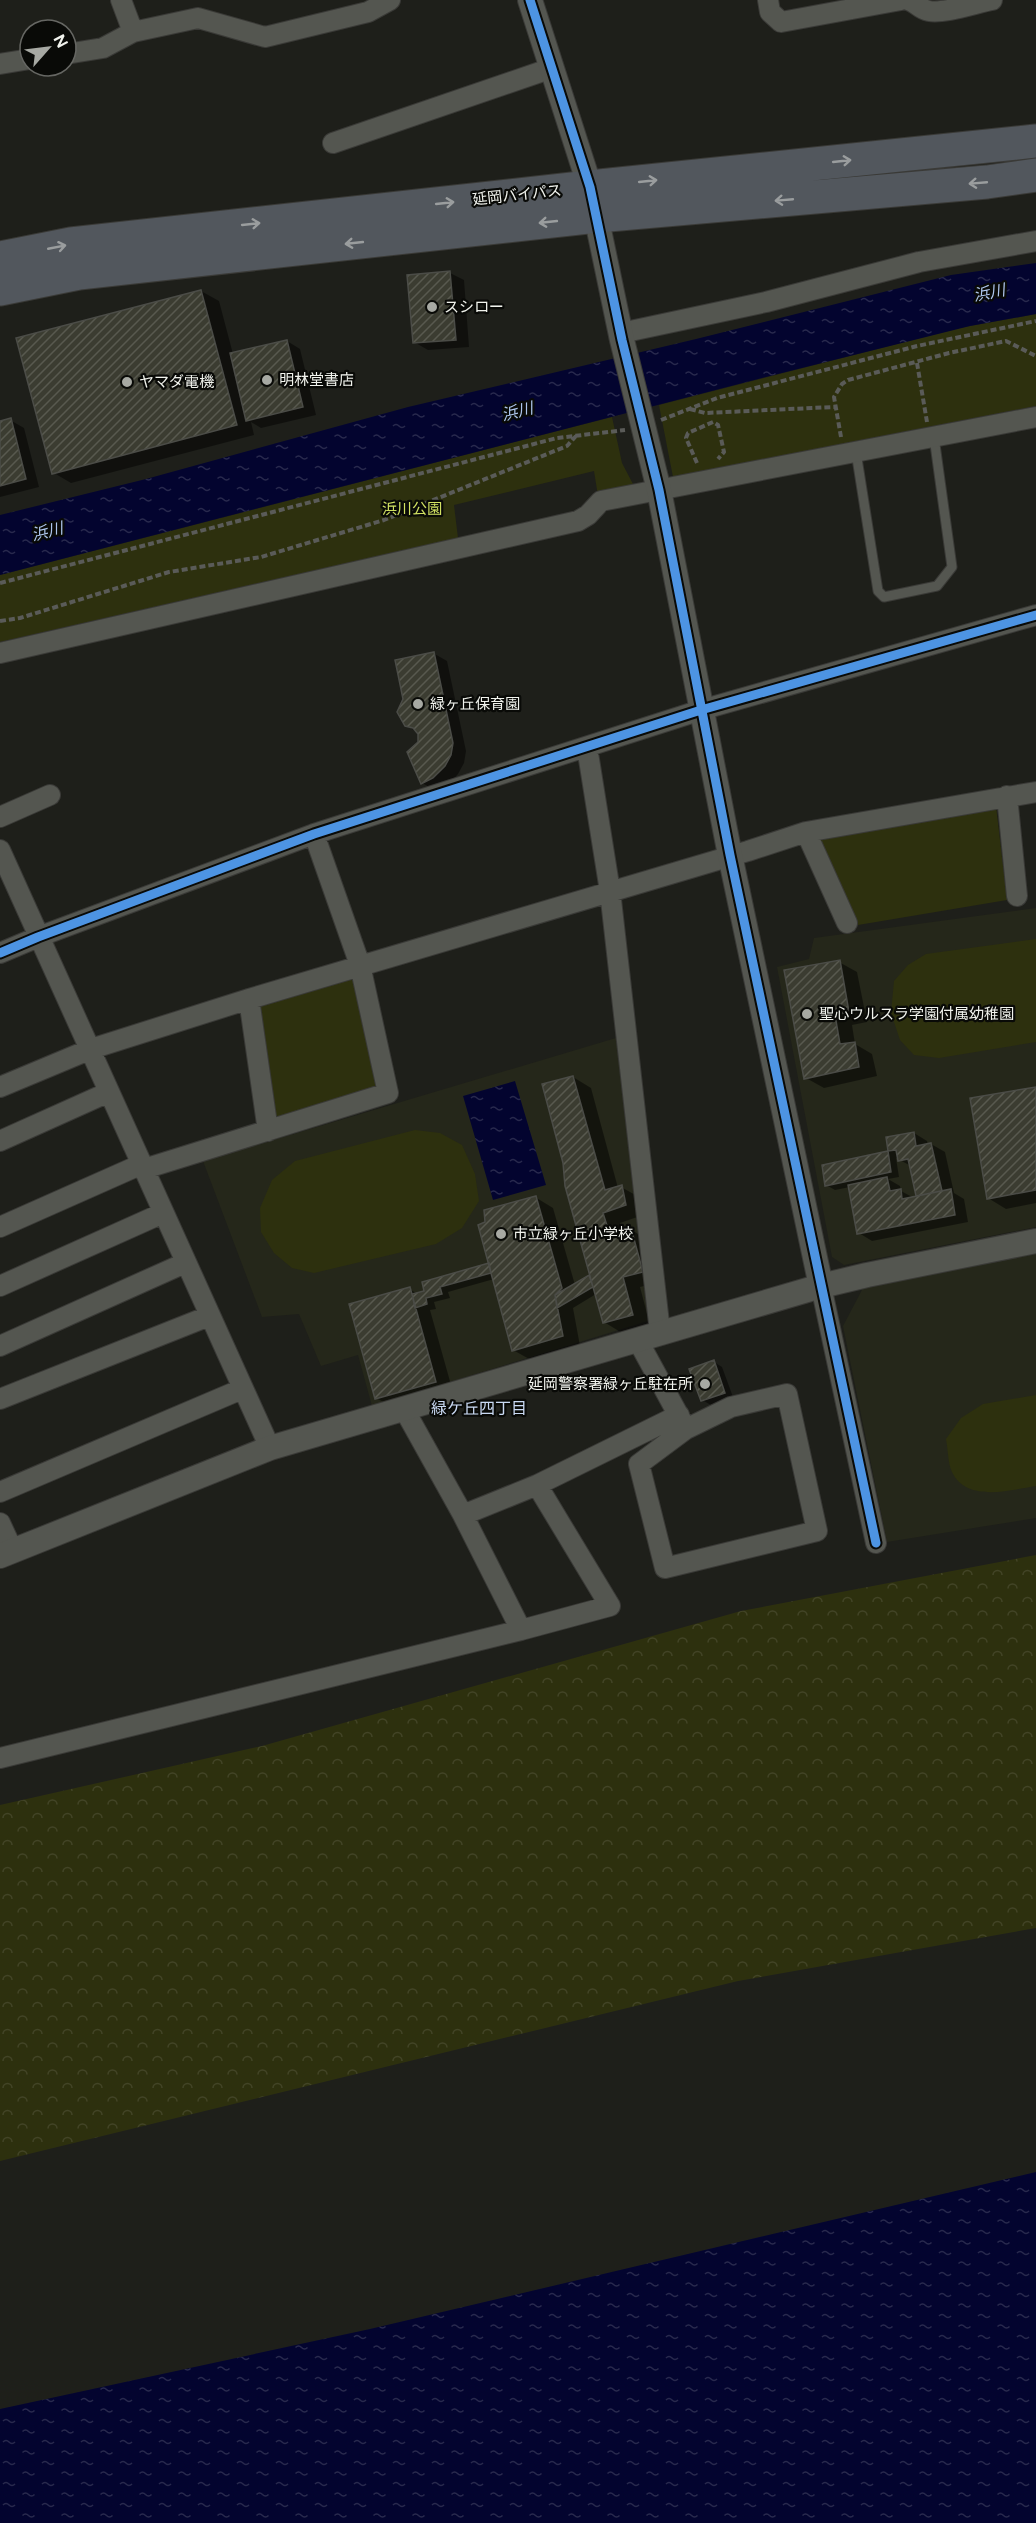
<svg xmlns="http://www.w3.org/2000/svg" width="1036" height="2523" font-family="Figtree,'Noto Sans JP',sans-serif">
<style>
.built{fill:#25271a}
.forest{fill:url(#forest-crowns)}
.park{fill:#2d300e}
.water{fill:url(#water-ripples)}
.shadow{fill:#0007;fill-rule:evenodd}
.building{fill:url(#building-hatch);stroke:#4b4c47;stroke-width:1.5}
.lines{fill:none;stroke-linecap:round;stroke-linejoin:round}
.service-casing{stroke:#3a3a37;stroke-width:11}
.minor-casing{stroke:#3a3a37;stroke-width:22}
.tertiary-casing{stroke:#3a3a37;stroke-width:26}
.trunk-casing{stroke:#3a3a37;stroke-width:35}
.path{stroke:#5a5b58;stroke-width:4;stroke-dasharray:6 3;stroke-linecap:butt}
.service{stroke:#545650;stroke-width:9}
.minor{stroke:#545650;stroke-width:20}
.tertiary{stroke:#545650;stroke-width:24}
.trunk{stroke:#52575d;stroke-width:33}
.cycleway-casing{stroke:#090a07;stroke-width:13}
.cycleway{stroke:#4d94e3;stroke-width:9}
.oneway{stroke:#9a9d9e}
.poi-dot{fill:#a7a9a3;stroke:#090a07;stroke-width:2}
.labels{text-anchor:middle;stroke-width:4.5;stroke-linejoin:round;paint-order:stroke}
.street-label{font-size:15px;fill:#f1f3ed;stroke:#090a07}
.poi-label{font-size:15px;fill:#f1f3ed;stroke:#090a07;text-anchor:start}
.park-label{font-size:15px;fill:#d1e162;stroke:#090a07}
.water-label{font-size:16px;font-style:italic;fill:#aec6ed;stroke:#090a07}
.neighbourhood-label{font-size:16px;fill:#cadaf4;stroke:#090a07}
</style>
<defs>
<pattern id="forest-crowns" width="20" height="18" patternUnits="userSpaceOnUse" patternTransform="scale(1.5)"><rect width="20" height="18" fill="#2d300e"/><path d="M2 6a3 3 0 1 1 6 0M12 15a3 3 0 1 1 6 0" fill="none" stroke="#424426"/></pattern>
<pattern id="water-ripples" width="26" height="14" patternUnits="userSpaceOnUse" patternTransform="scale(1.5)"><rect width="26" height="14" fill="#03042f"/><path d="M2 4q2-2 4 0t4 0M15 11q2-2 4 0t4 0" fill="none" stroke="#28294d"/></pattern>
<pattern id="building-hatch" width="6" height="6" patternUnits="userSpaceOnUse" patternTransform="scale(1.5)"><rect width="6" height="6" fill="#3b3c31"/><path d="M-1 1l2-2M0 6l6-6M5 7l2-2" fill="none" stroke="#58594f"/></pattern>
</defs>
<rect width="100%" height="100%" fill="#1e1f1a"/>
<path class="built" d="M 1036,908 L 1036,1227 L 844,1265 L 832,1257 L 777,967 L 809,959 L 814,938 Z
M 616,1038 L 651,1320 L 372,1406 L 358,1355 L 321,1366 L 299,1314 L 262,1317 L 203,1161 Z
M 1036,1253 L 1036,1518 L 887,1542 L 843,1326 L 863,1288 Z"/>
<path class="forest" d="M 1036,1555 L 1036,1928 L 738,1981 L 0,2161 L 0,1805 L 262,1746 L 741,1611 Z"/>
<path class="park" d="M 1036,314 L 1036,406 L 673,477 L 659,405 L 959,328 Z
M 612,417 L 622,463 L 634,486 L 598,496 L 594,471 L 454,505 L 458,538 L 0,642 L 0,575 Z
M 996,806 L 1007,900 L 858,925 L 819,839 Z
M 1036,939 L 1036,1042 L 939,1058 L 914,1055 L 900,1040 L 891,1013 L 894,981 L 908,965 L 926,954 Z
M 353,973 L 379,1087 L 272,1120 L 254,1003 Z
M 415,1130 L 440,1133 L 462,1145 L 475,1174 L 479,1201 L 462,1228 L 436,1244 L 314,1273 L 292,1268 L 274,1253 L 261,1232 L 260,1208 L 272,1180 L 295,1161 Z
M 1036,1395 L 1036,1486 C 1010,1490 967,1503 952,1472 C 948,1464 948,1449 946,1439 L 961,1418 L 983,1404 Z"/>
<path class="water" d="M 1036,263 L 1036,314 L 970,326 L 770,376 L 0,575 L 0,515 L 146,479 L 408,407 L 696,339 L 951,275 Z
M 515,1081 L 546,1185 L 493,1200 L 463,1096 Z
M 1036,2172 L 1036,2523 L 0,2523 L 0,2409 L 370,2329 Z"/>
<path class="shadow" d="M 450,273 L 464,280 L 469,347 L 428,350 L 414,342 Z
M 201,291 L 219,301 L 233,354 L 287,341 L 300,349 L 316,415 L 261,428 L 251,422 L 254,435 L 71,483 L 54,473 Z
M 10,420 L 24,428 L 39,487 L 0,497 L 0,423 Z
M 433,653 L 447,661 L 466,751 L 464,763 L 458,774 L 447,786 L 435,790 L 422,783 L 419,734 L 407,725 Z
M 839,962 L 857,972 L 867,1022 L 852,1025 L 855,1044 L 872,1054 L 877,1076 L 824,1088 L 806,1078 Z
M 573,1077 L 591,1088 L 618,1188 L 621,1187 L 639,1197 L 643,1215 L 620,1223 L 623,1232 L 630,1229 L 648,1240 L 660,1282 L 640,1287 L 650,1325 L 622,1333 L 604,1322 L 596,1294 L 573,1308 L 580,1346 L 531,1360 L 513,1350 L 494,1279 L 448,1292 L 450,1298 L 434,1302 L 436,1309 L 430,1310 L 453,1392 L 394,1408 L 376,1398 L 409,1289 L 418,1294 L 488,1265 L 535,1197 L 553,1208 L 575,1285 L 589,1276 L 592,1278 Z
M 1036,1089 L 1036,1203 L 1006,1209 L 988,1198 Z
M 914,1133 L 927,1141 L 928,1145 L 931,1144 L 945,1152 L 954,1193 L 964,1199 L 968,1222 L 872,1241 L 859,1233 L 850,1187 L 835,1190 L 826,1185 L 823,1166 L 889,1153 L 887,1138 ZM 896,1158 L 911,1166 L 918,1198 L 914,1198 L 901,1191 L 900,1186 L 888,1179 L 899,1177 Z
M 714,1362 L 722,1367 L 733,1397 L 711,1405 L 702,1400 Z"/>
<path class="building" d="M 450,271 L 456,340 L 413,343 L 407,275 Z
M 201,290 L 237,425 L 52,474 L 16,338 Z
M 287,340 L 303,407 L 246,421 L 230,353 Z
M 11,418 L 26,479 L 0,486 L 0,421 Z
M 434,652 L 453,743 L 451,755 L 445,766 L 433,778 L 421,784 L 407,752 L 418,742 L 418,734 L 413,728 L 405,726 L 397,712 L 403,699 L 395,660 Z
M 840,960 L 849,1012 L 835,1015 L 840,1044 L 855,1042 L 859,1067 L 804,1079 L 784,970 Z
M 573,1076 L 605,1190 L 622,1185 L 626,1205 L 603,1213 L 610,1235 L 631,1228 L 643,1272 L 623,1277 L 633,1315 L 603,1323 L 565,1186 L 563,1163 L 542,1084 Z
M 1036,1087 L 1036,1190 L 987,1199 L 970,1098 Z
M 914,1132 L 916,1146 L 931,1143 L 942,1191 L 916,1196 L 908,1159 L 898,1161 L 896,1150 L 888,1151 L 886,1137 Z
M 888,1151 L 891,1172 L 825,1186 L 822,1165 Z
M 887,1177 L 890,1191 L 901,1189 L 902,1199 L 951,1189 L 955,1215 L 857,1234 L 848,1185 Z
M 536,1196 L 562,1288 L 555,1295 L 563,1336 L 512,1351 L 478,1225 L 485,1222 L 484,1210 Z
M 489,1263 L 491,1273 L 440,1287 L 442,1294 L 426,1298 L 427,1304 L 415,1308 L 412,1294 L 424,1291 L 422,1282 Z
M 589,1275 L 593,1287 L 557,1308 L 555,1295 Z
M 410,1287 L 436,1382 L 375,1399 L 349,1304 Z
M 714,1360 L 725,1393 L 701,1401 L 689,1369 Z"/>
<g class="lines">
<defs>
<path id="service" d="M 856,452 L 878,591 L 884,597 L 937,586 L 952,567 L 934,437"/>
<path id="minor" d="M 121,0 L 133,32
M 768,0 L 770,12 L 781,22 L 901,0
M 908,0 C 916,2 919,9 929,11 C 944,14 976,3 992,0
M 66,54 L 103,48 L 133,32 L 198,18 L 265,37 L 368,12 L 390,0
M 0,64 L 30,59
M 333,143 L 552,68
M 621,333 L 766,302 L 919,262 L 1036,241
M 0,653 L 578,521 L 588,515 L 601,501 L 1036,417
M 587,747 L 610,891 L 660,1332
M 1007,796 L 1017,896
M 0,817 L 50,795
M 806,832 L 847,923
M 0,850 L 270,1448
M 0,953 L 38,937 L 314,834 L 701,710 L 1036,615
M 249,999 L 268,1131
M 0,1087 L 91,1049 L 249,999 L 748,851 L 806,832 L 1036,792
M 0,1141 L 109,1092
M 144,1169 L 388,1093 L 360,965 L 314,834
M 0,1227 L 142,1164
M 0,1286 L 163,1213
M 821,1286 L 876,1543
M 637,1339 L 686,1429 L 731,1407 L 787,1394 L 817,1531 L 665,1568 L 639,1464 L 686,1429
M 0,1346 L 185,1263
M 0,1399 L 209,1316
M 0,1492 L 242,1389
M 463,1515 L 537,1485 L 679,1415
M 0,1523 L 13,1551
M 521,1630 L 610,1606 L 537,1485
M 0,1758 L 521,1630 L 463,1515 L 404,1409"/>
<path id="tertiary" d="M 530,0 L 590,187 L 622,340 L 659,490 L 730,855 L 821,1286
M 0,1556 L 270,1448 L 821,1286 L 867,1275 L 1036,1241"/>
<path id="trunk" d="M 0,258 L 71,244 L 590,187 L 1036,141
M 0,289 L 79,273 L 597,216 L 987,182 L 1036,175"/>
</defs>
<use href="#service" class="service-casing"/>
<use href="#minor" class="minor-casing"/>
<use href="#tertiary" class="tertiary-casing"/>
<use href="#trunk" class="trunk-casing"/>
<path class="path" d="M 917,363 L 927,422
M 690,409 L 705,413 L 834,407
M 661,420 L 717,398 L 917,346 L 1036,321
M 841,437 L 834,397 L 842,384 L 848,380 L 949,353 L 1006,341 L 1036,356
M 697,463 L 686,438 L 688,433 L 713,422 L 718,425 L 724,452 L 718,459
M 0,583 L 557,438 L 625,430
M 0,621 L 20,618 L 169,572 L 261,557 L 384,520 L 567,446 L 576,436"/>
<use href="#service" class="service"/>
<use href="#minor" class="minor"/>
<use href="#tertiary" class="tertiary"/>
<use href="#trunk" class="trunk"/>
<defs>
<path id="cycleway" d="M 530,0 L 590,187 L 622,340 L 659,490 L 730,855 L 876,1543
M 0,953 L 38,937 L 314,834 L 701,710 L 1036,615"/>
</defs>
<use href="#cycleway" class="cycleway-casing"/>
<use href="#cycleway" class="cycleway"/>
</g>
<defs><path id="oneway-shaft" d="M-6 0H5M1.5-3L5.5 0L1.5 3" fill="none" stroke-width="1.6" stroke-linecap="round" stroke-linejoin="round" transform="scale(1.5)"/></defs>
<g class="oneway">
<use href="#oneway-shaft" transform="translate(842 161) rotate(-6)"/>
<use href="#oneway-shaft" transform="translate(648 181) rotate(-6)"/>
<use href="#oneway-shaft" transform="translate(978 183) rotate(175)"/>
<use href="#oneway-shaft" transform="translate(784 200) rotate(175)"/>
<use href="#oneway-shaft" transform="translate(445 203) rotate(-6)"/>
<use href="#oneway-shaft" transform="translate(548 222) rotate(174)"/>
<use href="#oneway-shaft" transform="translate(251 224) rotate(-6)"/>
<use href="#oneway-shaft" transform="translate(354 243) rotate(174)"/>
<use href="#oneway-shaft" transform="translate(57 247) rotate(-11)"/>
</g>
<g class="poi-dot">
<circle cx="432" cy="307" r="6"/>
<circle cx="267" cy="380" r="6"/>
<circle cx="127" cy="382" r="6"/>
<circle cx="418" cy="704" r="6"/>
<circle cx="807" cy="1014" r="6"/>
<circle cx="501" cy="1234" r="6"/>
<circle cx="705" cy="1384" r="6"/>
</g>
<g class="labels">
<g class="street-label">
<text transform="translate(517 195) rotate(-6)" y="5">延岡バイパス</text>
</g>
<g class="poi-label">
<text x="444" y="312">スシロー</text>
<text x="279" y="385">明林堂書店</text>
<text x="139" y="387">ヤマダ電機</text>
<text x="430" y="709">緑ヶ丘保育園</text>
<text x="819" y="1019">聖心ウルスラ学園付属幼稚園</text>
<text x="513" y="1239">市立緑ヶ丘小学校</text>
<text x="693" y="1389" text-anchor="end">延岡警察署緑ヶ丘駐在所</text>
</g>
<g class="park-label">
<text x="412" y="514">浜川公園</text>
</g>
<g class="water-label">
<text transform="translate(989 292) rotate(-11)" y="6">浜川</text>
<text transform="translate(517 411) rotate(-14)" y="6">浜川</text>
<text transform="translate(47 531) rotate(-14)" y="6">浜川</text>
</g>
<g class="neighbourhood-label">
<text x="479" y="1414">緑ケ丘四丁目</text>
</g>
</g>
<g transform="translate(48 48) rotate(62)"><circle r="28" fill="#090a07" stroke="#666763" stroke-width="1.5"/>
<path d="M0-4.5L10 22L0 15L-10 22Z" fill="#a7a9a3"/>
<text y="-9" font-size="16" font-weight="bold" text-anchor="middle" fill="#f1f3ed">N</text>
</g>
</svg>
